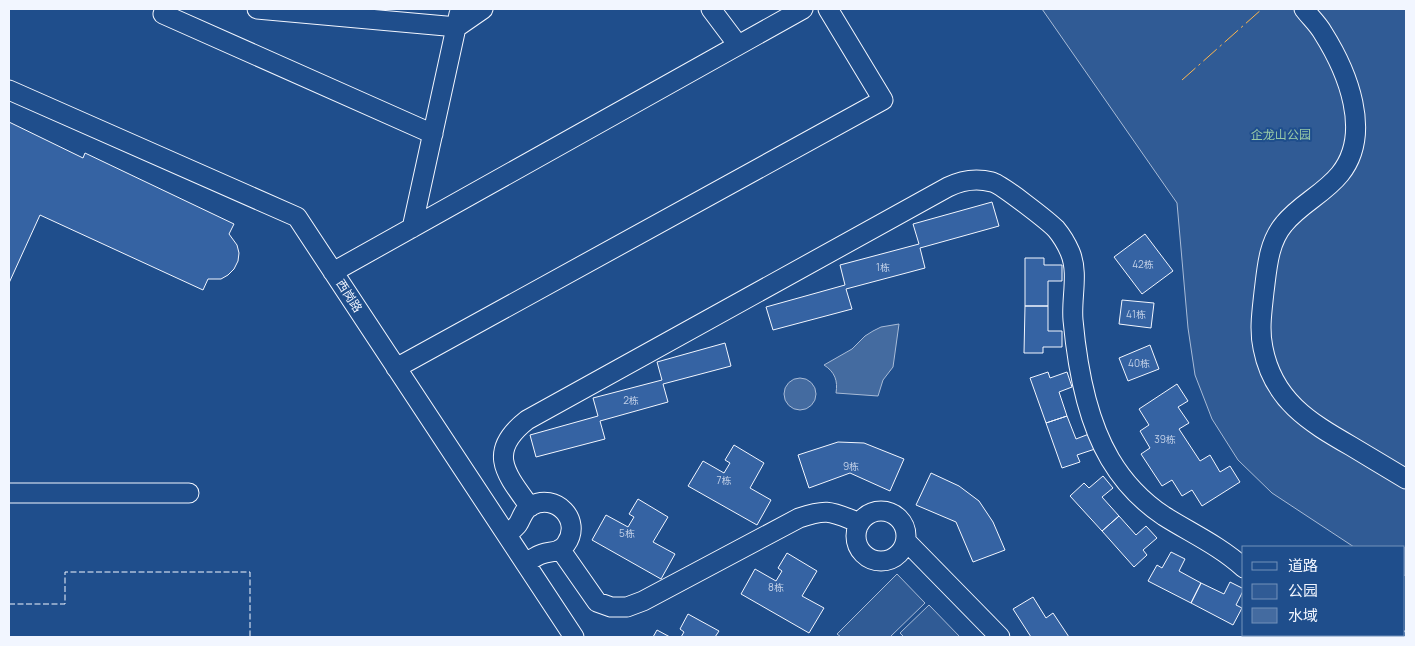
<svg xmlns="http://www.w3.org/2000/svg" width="1415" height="646" font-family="Manrope,'Noto Sans SC',sans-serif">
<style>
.green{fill:#305b95;stroke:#a8bbd7}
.water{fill:#446ba0;stroke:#a8bbd7}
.building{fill:#3563a3;stroke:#f2f6ff}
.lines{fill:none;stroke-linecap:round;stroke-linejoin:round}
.minor-casing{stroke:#f2f6ff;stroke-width:21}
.minor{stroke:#1f4e8c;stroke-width:19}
.fence{stroke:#f2f6ff;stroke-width:1;stroke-dasharray:6 2.5;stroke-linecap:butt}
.power{stroke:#ffb74d;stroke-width:1;stroke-dasharray:18 4 2.5 4;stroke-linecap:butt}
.labels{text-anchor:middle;stroke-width:4;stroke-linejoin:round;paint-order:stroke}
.number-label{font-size:10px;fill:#c3d1e8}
.park-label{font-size:12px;fill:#97c8a6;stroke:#1f4e8c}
.street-label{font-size:12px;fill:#f2f6ff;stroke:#1f4e8c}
</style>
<rect width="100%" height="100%" fill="#1f4e8c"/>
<path class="green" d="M 1042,9 L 1406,9 L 1406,576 L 1404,575 L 1404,547 L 1354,547 L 1272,493 L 1238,460 L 1212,419 L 1195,375 L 1188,328 L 1177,203 Z
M 897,574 L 925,603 L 890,637 L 841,637 L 837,634 Z
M 929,605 L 960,637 L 904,637 L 900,633 Z"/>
<path class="water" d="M 899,324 L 893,367 L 883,380 L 878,396 L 836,393 C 838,381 835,372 824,365 L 852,349 L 865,336 L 873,331 L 881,327 Z
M784 394a16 16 0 1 1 32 0a16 16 0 1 1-32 0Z"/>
<path class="building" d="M 9,122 L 83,158 L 85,153 L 234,224 L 229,234 L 237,245 L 239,253 L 238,261 L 234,269 L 228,275 L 221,279 L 208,279 L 203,290 L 40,215 L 9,283 Z
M 992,202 L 999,226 L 920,248 L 925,268 L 846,289 L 852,309 L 773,330 L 766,307 L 845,285 L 840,265 L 919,244 L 913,224 Z
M 1145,234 L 1173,271 L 1142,294 L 1114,257 Z
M 1025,258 L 1044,258 L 1044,265 L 1062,265 L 1062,281 L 1048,281 L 1048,306 L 1025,306 Z
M 1122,300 L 1154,303 L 1151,328 L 1119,324 Z
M 1025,306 L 1048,306 L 1048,331 L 1062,331 L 1062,347 L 1043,347 L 1043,353 L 1024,353 Z
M 725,343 L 731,366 L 663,384 L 668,402 L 600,421 L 605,439 L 536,457 L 530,435 L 598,416 L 593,398 L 662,380 L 657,362 Z
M 1150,345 L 1159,369 L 1128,381 L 1119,358 Z
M 1048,372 L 1050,378 L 1067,372 L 1072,387 L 1059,392 L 1067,416 L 1046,423 L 1030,378 Z
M 1177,384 L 1188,401 L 1178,407 L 1189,423 L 1179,429 L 1200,461 L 1210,455 L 1220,472 L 1230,466 L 1240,482 L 1202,506 L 1192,490 L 1182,496 L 1172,480 L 1162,486 L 1141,454 L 1150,448 L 1140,431 L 1149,425 L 1139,409 Z
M 1067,416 L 1076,439 L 1089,434 L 1095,449 L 1077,455 L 1080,462 L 1062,468 L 1046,423 Z
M 838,442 L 864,443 L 904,459 L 890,491 L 850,473 L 809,488 L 798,455 Z
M 734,445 L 764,463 L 750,488 L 771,500 L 757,525 L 688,486 L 703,461 L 724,473 L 730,463 L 725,460 Z
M 931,473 L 959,486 L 979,501 L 993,522 L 1005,550 L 973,562 L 956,522 L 916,505 Z
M 1103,476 L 1113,488 L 1102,497 L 1119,516 L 1102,531 L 1070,496 L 1084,483 L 1089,488 Z
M 638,499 L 668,517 L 653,542 L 675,554 L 661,579 L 592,540 L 606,515 L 628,527 L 634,517 L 629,514 Z
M 1119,516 L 1136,535 L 1146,526 L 1157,538 L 1143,550 L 1147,555 L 1134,567 L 1102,531 Z
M 1171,552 L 1185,559 L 1179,571 L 1201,583 L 1191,603 L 1148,581 L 1157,565 L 1162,568 Z
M 787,553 L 817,571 L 802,596 L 824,608 L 809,633 L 741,594 L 755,569 L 776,581 L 782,571 L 778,568 Z
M 1230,582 L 1244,589 L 1236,605 L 1242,608 L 1233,625 L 1191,603 L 1201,583 L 1224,594 Z
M 1033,597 L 1046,618 L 1053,613 L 1069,637 L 1031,637 L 1013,609 Z
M 688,614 L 719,631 L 715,637 L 681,637 L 684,632 L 680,629 Z
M 1406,629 L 1406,637 L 1304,637 L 1305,635 L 1402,635 Z
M 657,630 L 670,637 L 653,637 Z"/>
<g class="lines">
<defs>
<path id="minor" d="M 165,9 L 163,14 L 433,134
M 257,9 L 457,27 L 483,9
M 711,9 L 738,45
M 1304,9 C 1310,17 1318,24 1323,33 C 1347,71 1373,133 1340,174 C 1324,194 1300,204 1284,224 C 1268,243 1267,269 1264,292 C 1262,311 1259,330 1263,348 C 1273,400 1309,422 1351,446 C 1369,457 1388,468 1406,479
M 9,90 L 297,217 L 574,637
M 412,228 L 459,14
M 333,272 L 803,9
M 396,368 L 883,100 L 828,9
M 9,493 L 189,493
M 530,507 C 506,474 486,452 527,420 L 948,187 C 962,180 977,178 992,182 C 1001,184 1048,221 1056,229 C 1061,235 1067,245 1070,252 C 1079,273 1071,298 1073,320 C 1077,364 1087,420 1110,459 C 1123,481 1143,502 1164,516 C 1191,533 1220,546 1244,568
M856 536a25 25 0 1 1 50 0a25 25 0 1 1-50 0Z
M 507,535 C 510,532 515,528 518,524 C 522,518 523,510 531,506 C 555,492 583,520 566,544 C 560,553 551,551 542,554 C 536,556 531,560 525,563
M 906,541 L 1000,637
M 560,549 L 597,602 L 611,607 L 627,607 L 643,601 L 799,518 C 829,508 831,512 860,523
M 1276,635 L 1277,637"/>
</defs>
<use href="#minor" class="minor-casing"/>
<use href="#minor" class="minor"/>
<path class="fence" d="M 9,604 L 65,604 L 65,572 L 250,572 L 250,637"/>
<path class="power" d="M 1182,80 L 1262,9"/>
</g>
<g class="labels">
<g class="number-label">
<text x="1143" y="268">42栋</text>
<text x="883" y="271">1栋</text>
<text x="1136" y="318">41栋</text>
<text x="1139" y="367">40栋</text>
<text x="631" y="404">2栋</text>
<text x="1165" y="443">39栋</text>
<text x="851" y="470">9栋</text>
<text x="724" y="484">7栋</text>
<text x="627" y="537">5栋</text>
<text x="776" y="591">8栋</text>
</g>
<g class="park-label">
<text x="1281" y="139">企龙山公园</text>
</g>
<g class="street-label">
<text transform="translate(349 296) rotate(57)" y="4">西岗路</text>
</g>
</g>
<rect width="1415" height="646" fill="none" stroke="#f2f6ff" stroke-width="20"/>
<rect x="1242" y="546" width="162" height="90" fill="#1f4e8c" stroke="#7391ba"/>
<rect x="1252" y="562" width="25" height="8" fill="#1f4e8c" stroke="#7391ba"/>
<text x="1288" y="571" font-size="15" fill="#f2f6ff">道路</text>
<rect x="1252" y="584" width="25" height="15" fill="#305b95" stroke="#7391ba"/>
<text x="1288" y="596" font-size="15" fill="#f2f6ff">公园</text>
<rect x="1252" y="608" width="25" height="15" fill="#446ba0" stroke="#7391ba"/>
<text x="1288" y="621" font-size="15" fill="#f2f6ff">水域</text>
</svg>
